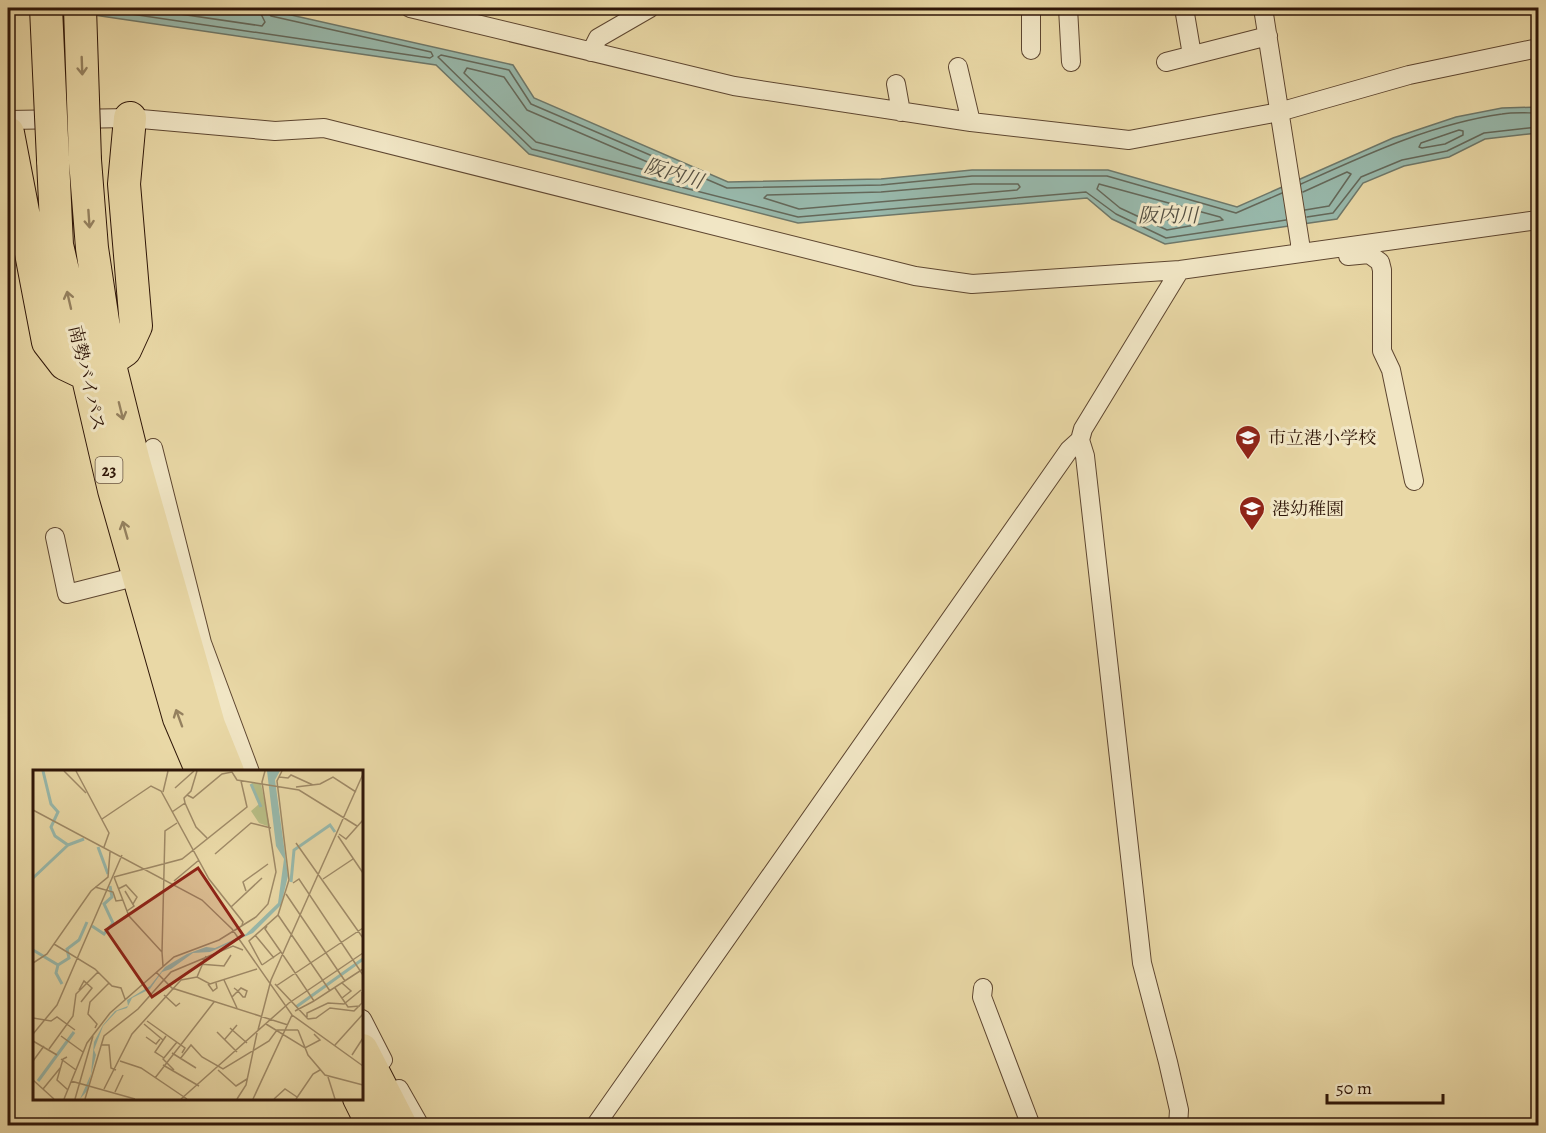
<svg xmlns="http://www.w3.org/2000/svg" width="1546" height="1133" font-family="Alegreya,'Noto Serif JP',serif">
<style>
.water{fill:#98b9ac;stroke:#6e786a;stroke-width:1.5}
.lines{fill:none;stroke-linecap:round;stroke-linejoin:round}
.shore{stroke:#64685a;stroke-width:1.5}
.minor-casing{stroke:#5e4630;stroke-width:20}
.trunk-casing{stroke:#2f1608;stroke-width:34}
.minor{stroke:#f1e6c5;stroke-width:18}
.trunk{stroke:#e9d8a6;stroke-width:32}
.trunk-bridge-casing{stroke:#2f1608;stroke-width:34;stroke-linecap:butt}
.trunk-bridge{stroke:#e9d8a6;stroke-width:32}
.oneway{stroke:#95815f}
.labels{text-anchor:middle;stroke-width:6;stroke-linejoin:round;paint-order:stroke}
.shield{fill:#f1e6c5;stroke:#695441;stroke-width:1.5}
.shield-label{font-size:16px;font-weight:bold;fill:#2f1608}
.street-label{font-size:18px;fill:#2f1608;stroke:#f1e6c5}
.poi-label{font-size:18px;fill:#2f1608;stroke:#f1e6c5;text-anchor:start}
.water-label{font-size:20px;font-style:italic;fill:#544f41;stroke:#f1e6c5}
.inset-river{fill:none;stroke:#98b9ac;stroke-width:3}
.inset-road{fill:none;stroke:#9f8a67;stroke-width:1.5}
.view{fill:#8f2418;fill-opacity:0.15;stroke:#8f2418;stroke-width:3}
.inset-edge{fill:none;stroke:#2f1608;stroke-width:3}
</style>
<rect width="100%" height="100%" fill="#e9d8a6"/>
<filter id="stains"><feTurbulence type="fractalNoise" baseFrequency=".00333" numOctaves="4"/><feColorMatrix values="0 0 0 0 .2 0 0 0 0 .09 0 0 0 0 .02 0 0 0 .5 -.17"/></filter>
<radialGradient id="worn" r=".72"><stop offset=".6" stop-color="#630" stop-opacity="0"/><stop offset="1" stop-color="#630" stop-opacity=".3"/></radialGradient>
<path class="water" d="M 46,8 L 260,8 L 513,65 L 534,98 L 728,182 L 881,179 L 972,170 L 1108,170 L 1237,207 L 1393,138 L 1456,117 L 1502,108 L 1538,107 L 1538,133 L 1485,139 L 1449,157 L 1404,166 L 1363,183 L 1337,219 L 1165,244 L 1112,219 L 1087,198 L 798,223 L 529,154 L 436,65 Z"/>
<g class="lines">
<path class="shore" d="M 139,8 L 262,26 L 265,22 L 258,8
M 97,9 L 430,58 L 433,56 L 431,52 L 271,16 L 266,8
M 467,68 L 504,77 L 527,110 L 659,167 L 660,172 L 657,173 L 536,142 L 464,73 Z
M 1459,130 L 1463,131 L 1463,135 L 1445,144 L 1422,148 L 1419,147 L 1421,143 Z
M 973,184 L 1018,184 L 1020,187 L 1017,190 L 799,209 L 764,198 L 767,195 L 881,192 Z
M 1099,184 L 1220,217 L 1223,220 L 1167,230 L 1120,208 L 1097,189 Z
M 1301,184 C 1365,155 1431,124 1502,114 C 1514,112 1526,113 1538,113
M 1303,192 L 1347,172 L 1351,174 L 1329,206 L 1305,210
M 1282,193 L 1236,213 L 1107,176 L 972,176 L 881,185 L 727,188 L 531,104 L 509,70 L 441,55 L 438,57 L 532,149 L 798,217 L 1086,192 L 1116,214 L 1166,238 L 1286,220
M 1152,207 L 1177,214 L 1179,218 L 1168,220 L 1150,212 L 1149,208 Z
M 1307,217 L 1333,213 L 1361,177 L 1402,160 L 1447,151 L 1484,133 L 1538,127"/>
<defs>
<path id="minor" d="M 410,8 L 734,86 L 971,122 L 1129,140 L 1279,112 L 1409,75 L 1538,48
M 1031,8 L 1031,50
M 1068,8 L 1071,62
M 1184,8 L 1192,55
M 1263,8 L 1300,243 L 1300,253
M 591,52 L 598,38 L 650,8
M 1166,62 L 1268,36
M 958,67 L 971,122
M 896,84 L 901,112
M 8,120 L 130,118 L 275,131 L 324,128 L 915,276 L 972,284 L 1180,270 L 1538,220
M 1348,256 L 1369,254 L 1380,262 L 1382,270 L 1382,351 L 1391,370 L 1414,481
M 153,448 L 202,643 L 250,772
M 55,537 L 67,594 L 138,576
M 983,988 L 982,997 L 1031,1126
M 362,1019 L 383,1060
M 399,1089 L 420,1126
M 595,1126 L 1069,450 L 1080,440
M 1178,1126 L 1179,1110 L 1168,1062 L 1142,963 L 1085,456 L 1080,440 L 1083,429 L 1180,270"/>
<path id="trunk" d="M 8,133 L 48,342 L 65,364 L 86,374
M 53,160 L 57,245 L 114,490 L 179,718 L 202,772
M 85,160 L 92,248 L 109,361 L 134,462 L 209,725 L 228,772
M 109,361 L 125,350 L 136,326 L 124,184 L 130,118
M 362,1050 L 401,1126
M 359,1098 L 373,1126"/>
</defs>
<use href="#minor" class="minor-casing"/>
<use href="#trunk" class="trunk-casing"/>
<use href="#minor" class="minor"/>
<use href="#trunk" class="trunk"/>
<defs>
<path id="trunk-bridge" d="M 46,8 L 53,160
M 80,8 L 85,160"/>
</defs>
<use href="#trunk-bridge" class="trunk-bridge-casing"/>
<use href="#trunk-bridge" class="trunk-bridge"/>
</g>
<defs><path id="oneway-shaft" d="M-6 0H5M1.5-3L5.5 0L1.5 3" fill="none" stroke-width="1.6" stroke-linecap="round" stroke-linejoin="round" transform="scale(1.5)"/></defs>
<g class="oneway">
<use href="#oneway-shaft" transform="translate(82 66) rotate(88)"/>
<use href="#oneway-shaft" transform="translate(89 219) rotate(86)"/>
<use href="#oneway-shaft" transform="translate(69 300) rotate(-103)"/>
<use href="#oneway-shaft" transform="translate(121 411) rotate(76)"/>
<use href="#oneway-shaft" transform="translate(125 530) rotate(-106)"/>
<use href="#oneway-shaft" transform="translate(179 718) rotate(-110)"/>
</g>
<defs>
<symbol id="school-pin" viewBox="-11 -11 22 30"><path d="M0 17L-7.5 6A9.5 9.5 0 1 1 7.5 6Z" fill="#8f2418" stroke="#f1e6c5"/><path d="M0-5L7-2L0 1L-7-2ZM-4 1L0 2.5L4 1V4Q0 6-4 4Z" fill="#fff"/></symbol>
</defs>
<g fill-rule="evenodd">
<use href="#school-pin" x="1233" y="423" width="30" height="40"/>
<use href="#school-pin" x="1237" y="494" width="30" height="40"/>
</g>
<g class="labels">
<rect class="shield" x="95.5" y="457" width="27" height="26" rx="4.5"/>
<g class="shield-label">
<text x="109" y="476">23</text>
</g>
<g class="street-label">
<text transform="translate(87 378) rotate(77)" y="6">南勢バイパス</text>
</g>
<g class="poi-label">
<text x="1268" y="444">市立港小学校</text>
<text x="1272" y="515">港幼稚園</text>
</g>
<g class="water-label">
<text transform="translate(674 173) rotate(17)" y="7">阪内川</text>
<text x="1168" y="222">阪内川</text>
</g>
</g>
<g transform="translate(33 770)">
<rect width="330" height="330" fill="#e9d8a6"/>
<path d="M 218,12 L 228,14 L 237,57 L 226,53 L 218,41 L 226,34 Z" fill="#b8be86"/>
<path d="M 234,1 L 247,1 L 242,10 L 255,106 L 248,135 L 220,163 L 177,182 L 160,183 L 138,199 L 129,202 L 117,219 L 99,228 L 94,238 L 84,241 L 70,256 L 61,280 L 63,285 L 54,321 L 47,329 L 58,304 L 61,272 L 70,255 L 82,241 L 95,236 L 94,230 L 117,216 L 132,197 L 154,184 L 173,177 L 182,178 L 213,164 L 245,133 L 251,89 L 243,76 Z" fill="#98b9ac"/>
<path class="inset-river" d="M 10,1 L 18,34 L 25,42 L 18,57 L 22,66 L 35,75 L 51,69M 218,14 L 228,37M 65,77 L 75,104M 0,108 L 35,75M 258,112 L 261,80 L 297,55 L 302,62M 59,156 L 71,164 L 80,153 L 71,134 L 79,127 L 77,116M 0,180 L 25,195 L 23,203 L 29,214M 25,195 L 36,188 L 34,179 L 46,170 L 54,152M 263,237 L 330,189M 5,311 L 41,262"/>
<path class="inset-road" d="M 31,1 L 53,23M 43,1 L 76,63 L 71,77M 246,7 L 255,8 L 258,5 L 280,15M 263,17 L 287,14 L 300,7 L 323,22M 142,18 L 161,1M 130,22 L 135,1M 154,25 L 160,28 L 189,4 L 199,2 L 204,10 L 266,20 L 324,56M 152,33 L 163,57 L 174,68M 0,40 L 169,130 L 199,159 L 259,245 L 330,296M 139,42 L 152,33 L 151,28 L 158,21 L 164,1M 69,49 L 118,16 L 128,21 L 176,109 L 210,152 L 209,155M 306,64 L 313,69 L 330,50M 305,66 L 330,103M 263,73 L 330,168M 182,84 L 218,53 L 238,58M 81,107 L 149,89 L 214,37 L 208,11M 81,107 L 96,146 L 129,182 L 130,196M 290,109 L 320,89M 141,111 L 166,90M 260,113 L 266,109 L 330,205M 62,117 L 80,122 L 83,131 L 90,130M 85,119 L 93,115 L 104,127 L 100,134M 92,121 L 101,136 L 94,141M 213,121 L 210,112 L 235,94M 253,124 L 312,211M 198,137 L 229,108M 245,145 L 297,221M 234,156 L 232,159 L 248,182M 222,165 L 241,188M 21,174 L 62,199 L 79,216 L 88,218 L 92,229M 129,182 L 132,61 L 144,53M 0,193 L 14,184 L 58,121 L 75,107 L 77,82M 166,194 L 191,196 L 198,185M 229,195 L 216,171 L 245,145 L 256,110 L 244,11 L 249,1M 229,195 L 248,182 L 281,231 L 330,199M 123,202 L 139,218 L 255,255M 164,207 L 173,186M 191,210 L 204,238M 175,214 L 180,221 L 184,218 L 183,213M 242,214 L 275,249M 243,216 L 330,158M 302,218 L 315,237 L 327,236M 46,220 L 51,211 L 59,218 L 48,232M 131,225 L 143,236 L 147,233M 199,227 L 208,218 L 214,221 L 212,227 L 210,227 L 205,221 L 201,218M 309,228 L 318,221 L 309,213M 262,241 L 281,231M 274,247 L 274,243 L 295,233 L 311,234 L 328,220M 0,248 L 18,251 L 24,247 L 42,260M 275,249 L 283,248 L 297,238 L 321,241 L 329,233 L 329,222M 114,251 L 152,278 L 149,283M 111,254 L 130,270M 233,254 L 272,278 L 287,270 L 281,264M 62,258 L 64,254 L 55,244 L 57,232 L 76,213M 197,258 L 214,273M 225,260 L 238,210 L 330,4M 265,260 L 275,285 L 292,305 L 330,315M 184,262 L 204,282M 0,264 L 24,235 L 89,85M 28,266 L 50,282M 113,267 L 123,274 L 127,269M 192,269 L 204,255M 0,271 L 24,285M 68,275 L 76,275 L 78,298 L 83,300M 302,275 L 330,244M 16,279 L 40,246 L 43,224 L 65,202M 139,283 L 163,298M 319,285 L 330,268M 34,287 L 30,289 L 24,310 L 35,320M 131,288 L 122,282 L 133,266M 28,289 L 43,300M 147,289 L 158,275 L 169,287 L 190,299 L 236,271 L 244,260 L 265,260M 0,291 L 11,276M 87,291 L 108,298 L 154,329M 130,295 L 166,316M 141,300 L 130,289 L 144,272M 185,300 L 203,316 L 214,309M 295,307 L 302,329M 122,308 L 181,232M 0,310 L 21,329M 38,311 L 102,329M 10,319 L 28,297M 71,319 L 99,264 L 148,210 L 164,207 L 177,214 L 224,199M 82,322 L 90,305M 31,329 L 54,273 L 77,243 L 141,187 L 186,170 L 223,147 L 235,134 L 243,102 L 229,12 L 232,1M 42,329 L 60,266M 52,329 L 71,266 L 105,239 L 138,202 L 200,176 L 210,180M 148,329 L 256,233 L 330,183M 204,329 L 213,315 L 224,263M 220,329 L 259,245M 241,329 L 252,319 L 264,327M 263,329 L 280,304 L 287,300"/>
<path class="view" d="M 165,98 L 210,165 L 119,227 L 73,160 Z"/>
<rect width="330" height="330" class="inset-edge"/>
</g>
<rect width="1546" height="1133" fill="none" stroke="#e9d8a6" stroke-width="30"/>
<rect x="9" y="9" width="1528" height="1115" fill="none" stroke="#2f1608" stroke-width="3"/>
<rect x="15" y="15" width="1516" height="1103" fill="none" stroke="#2f1608" stroke-width="1.5"/>
<path d="M1327 1094v9h116v-9" fill="none" stroke="#2f1608" stroke-width="3"/>
<text x="1336" y="1094" font-size="18" fill="#2f1608" stroke="#f1e6c5" stroke-width="4.5" paint-order="stroke">50 m</text>
<rect width="100%" height="100%" filter="url(#stains)"/>
<rect width="100%" height="100%" fill="url(#worn)"/>
</svg>
